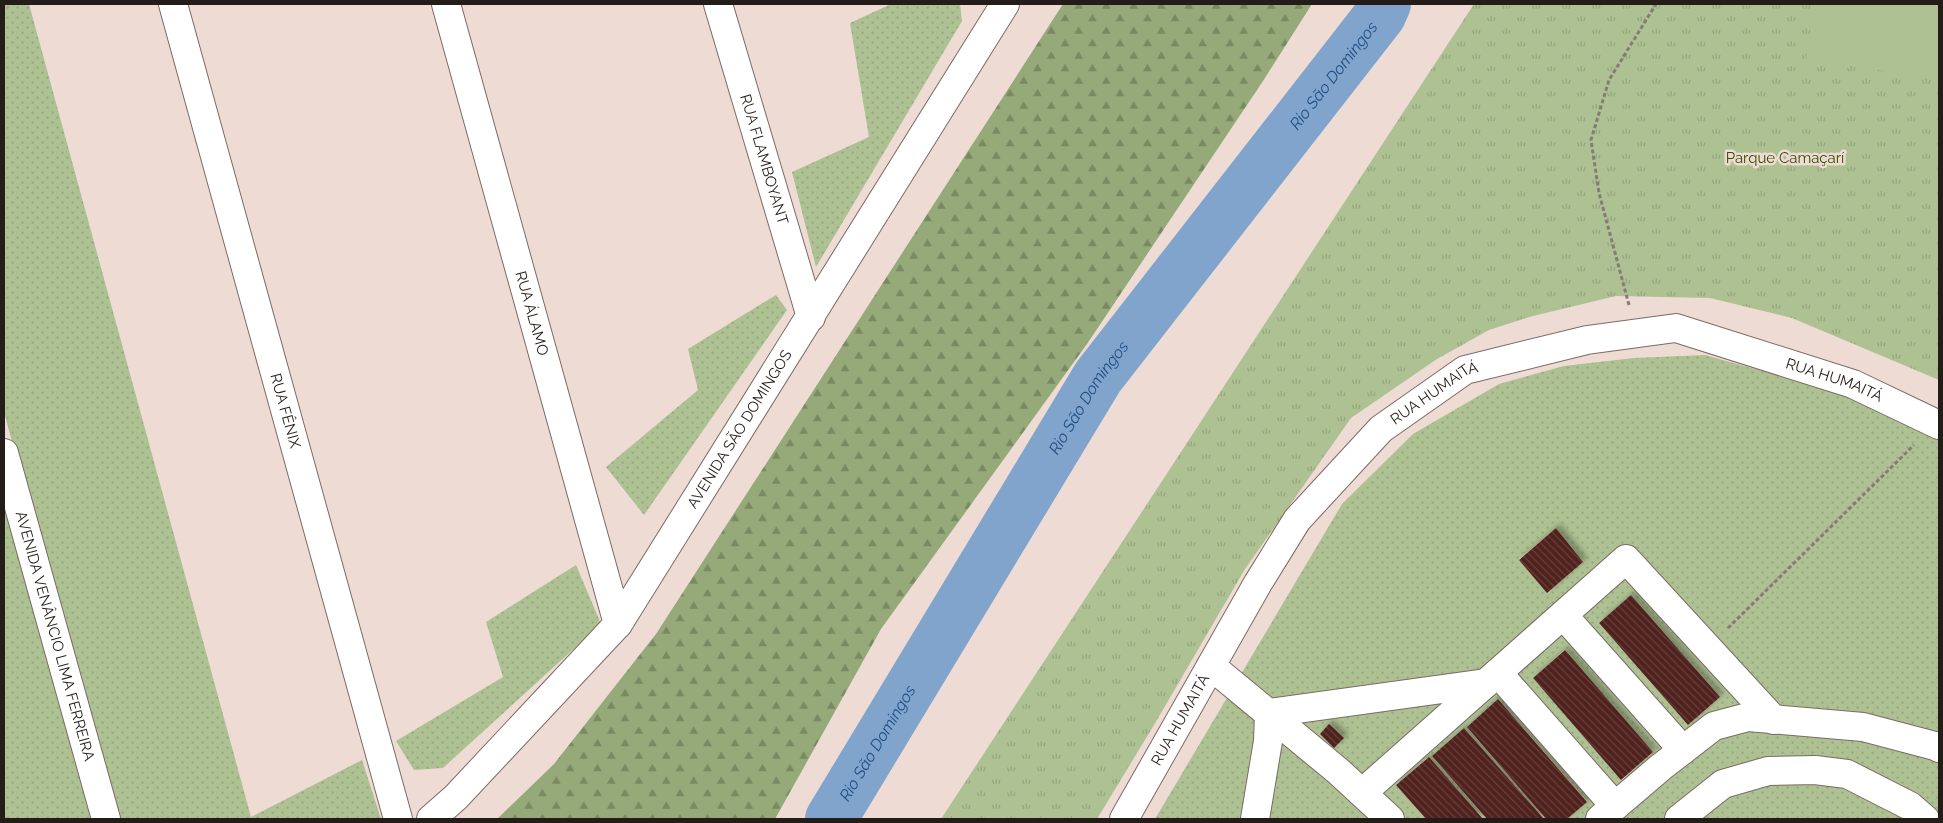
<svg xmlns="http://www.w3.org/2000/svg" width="1943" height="823" font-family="Raleway,sans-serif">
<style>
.grass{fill:url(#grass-dots);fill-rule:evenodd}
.forest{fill:url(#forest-firs)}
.park{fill:url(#park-tufts)}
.pitch{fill:#adc192}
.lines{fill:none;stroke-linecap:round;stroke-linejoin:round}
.river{stroke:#81a4cd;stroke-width:52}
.building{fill:url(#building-back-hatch);filter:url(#shadow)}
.minor-casing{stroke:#7c6b65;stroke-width:30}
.path{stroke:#887b76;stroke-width:3;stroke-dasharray:4 2.5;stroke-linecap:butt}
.minor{stroke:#fff;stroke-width:28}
.labels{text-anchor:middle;stroke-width:5;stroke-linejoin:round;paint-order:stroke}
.park-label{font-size:15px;fill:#364e00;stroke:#eedbd4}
.street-label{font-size:15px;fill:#231c19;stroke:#eedbd4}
.water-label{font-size:16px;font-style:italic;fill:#215085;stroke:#eedbd4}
</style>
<defs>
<pattern id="grass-dots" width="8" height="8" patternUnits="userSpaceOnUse" patternTransform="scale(1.25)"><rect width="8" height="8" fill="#adc192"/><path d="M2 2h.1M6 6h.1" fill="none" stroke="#95a57d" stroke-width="1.8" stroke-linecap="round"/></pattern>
<pattern id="forest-firs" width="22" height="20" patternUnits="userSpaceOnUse" patternTransform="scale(1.25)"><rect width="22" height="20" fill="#95a979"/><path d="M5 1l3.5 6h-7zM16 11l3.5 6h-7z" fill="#798962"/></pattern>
<pattern id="park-tufts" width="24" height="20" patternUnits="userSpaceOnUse" patternTransform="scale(1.25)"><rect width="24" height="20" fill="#adc192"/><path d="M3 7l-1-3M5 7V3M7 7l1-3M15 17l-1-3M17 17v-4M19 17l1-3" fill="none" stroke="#95a57d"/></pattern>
<pattern id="building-back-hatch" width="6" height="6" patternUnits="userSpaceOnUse" patternTransform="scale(1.25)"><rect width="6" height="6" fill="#50211e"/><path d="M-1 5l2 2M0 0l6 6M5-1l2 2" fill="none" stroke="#66403d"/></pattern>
<filter id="shadow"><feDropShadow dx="4.5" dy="-4.5" stdDeviation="2.5" flood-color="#0004"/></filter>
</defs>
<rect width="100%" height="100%" fill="#eedbd4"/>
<path class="grass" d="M 4,4 L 29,4 L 251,817 L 362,760 L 381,819 L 114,819 L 4,412 Z
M 891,4 L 960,4 L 962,21 L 816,267 L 792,172 L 869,137 L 850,23 Z
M 776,295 L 787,310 L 644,515 L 606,467 L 698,390 L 688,349 Z
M 1705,355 L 1887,406 L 1939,433 L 1939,819 L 1567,819 L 1587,801 L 1498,699 L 1467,727 L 1546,819 L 1544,819 L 1464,728 L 1432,756 L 1487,819 L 1483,819 L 1428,757 L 1396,785 L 1426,819 L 1155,819 L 1342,504 L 1413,434 L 1499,384 L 1564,366 L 1634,358 ZM 1556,528 L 1583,562 L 1547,592 L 1519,559 ZM 1631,595 L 1720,697 L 1688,725 L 1599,623 ZM 1564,650 L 1653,752 L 1622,780 L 1533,678 Z
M 4,491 L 96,819 L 4,819 Z
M 576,565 L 601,624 L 443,768 L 414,770 L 396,741 L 503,677 L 486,622 Z"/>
<path class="forest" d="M 1063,4 L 1312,4 L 1263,81 L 1087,344 L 881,629 L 775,819 L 497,819 L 554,764 L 656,634 Z"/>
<path class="park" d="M 1474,4 L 1939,4 L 1939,380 L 1792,318 L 1710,298 L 1616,296 L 1529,317 L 1489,330 L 1437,359 L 1351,418 L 1245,569 L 1154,725 L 1097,819 L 941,819 Z"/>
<path class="pitch" d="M 1815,4 L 1939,4 L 1939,79 L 1806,59 Z"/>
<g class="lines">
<path class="river" id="s1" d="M 831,819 L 1098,377 L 1380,15 L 1385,4"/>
</g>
<path class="building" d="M 1556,528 L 1583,562 L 1547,593 L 1519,560 Z
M 1631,595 L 1720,697 L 1688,725 L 1599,623 Z
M 1565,650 L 1653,752 L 1621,780 L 1533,678 Z
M 1498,699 L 1587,802 L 1567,819 L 1546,819 L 1467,727 Z
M 1329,724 L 1344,738 L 1334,748 L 1320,734 Z
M 1464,728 L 1544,819 L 1487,819 L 1432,756 Z
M 1429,757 L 1483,819 L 1426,819 L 1396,785 Z"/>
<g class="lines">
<defs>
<g id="minor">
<path id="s2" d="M 173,4 L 398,819"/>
<path id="s3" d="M 446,4 L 618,624"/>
<path id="s4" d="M 718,4 L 811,317"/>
<path id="s5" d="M 4,453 L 106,819"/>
<path d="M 1563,615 L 1683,750"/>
<path d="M 1211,666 L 1338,771 L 1390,819"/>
<path d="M 1498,673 L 1615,806"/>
<path d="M 1362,793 L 1626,559 L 1774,720"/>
<path id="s6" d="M 431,819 L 456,797 L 618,624 L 1005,4"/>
<path id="s7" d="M 1124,819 L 1258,583 L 1297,520 L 1381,429 L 1465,370 L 1587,340 L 1676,328 L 1853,384 L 1939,425"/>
<path d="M 1255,819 L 1268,741 L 1269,713 L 1486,683"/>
<path d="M 1600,819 L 1661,767 L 1714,726 L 1748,717 L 1863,727 L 1935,746 L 1939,748"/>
<path d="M 1679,819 L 1723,784 L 1768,771 L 1815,770 L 1847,774 L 1910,806 L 1925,819"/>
</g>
</defs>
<use href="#minor" class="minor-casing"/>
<path class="path" d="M 1629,305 L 1599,193 L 1591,140 L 1609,80 L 1656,4
M 1728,628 L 1914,445"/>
<use href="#minor" class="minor"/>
</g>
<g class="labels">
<g class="park-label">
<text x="1785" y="163">Parque Camaçarí</text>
</g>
<g class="street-label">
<text dy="5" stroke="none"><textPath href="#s4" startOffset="162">RUA FLAMBOYANT</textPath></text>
<text dy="5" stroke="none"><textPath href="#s3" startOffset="321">RUA ÁLAMO</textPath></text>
<text dy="5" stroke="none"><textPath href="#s7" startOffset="954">RUA HUMAITÁ</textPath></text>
<text dy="5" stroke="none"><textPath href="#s7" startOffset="534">RUA HUMAITÁ</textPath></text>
<text dy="5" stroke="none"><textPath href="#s2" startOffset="422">RUA FÊNIX</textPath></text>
<text dy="5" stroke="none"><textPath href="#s6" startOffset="500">AVENIDA SÃO DOMINGOS</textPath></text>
<text dy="5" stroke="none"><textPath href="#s5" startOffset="190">AVENIDA VENÂNCIO LIMA FERREIRA</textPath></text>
<text dy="5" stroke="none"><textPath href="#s7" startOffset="114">RUA HUMAITÁ</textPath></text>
</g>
<g class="water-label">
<text dy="6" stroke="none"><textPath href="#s1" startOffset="899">Rio São Domingos</textPath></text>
<text dy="6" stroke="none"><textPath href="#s1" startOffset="494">Rio São Domingos</textPath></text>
<text dy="6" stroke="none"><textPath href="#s1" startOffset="89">Rio São Domingos</textPath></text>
</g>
</g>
<rect width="1943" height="823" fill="none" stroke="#231c19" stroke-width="10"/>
</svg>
